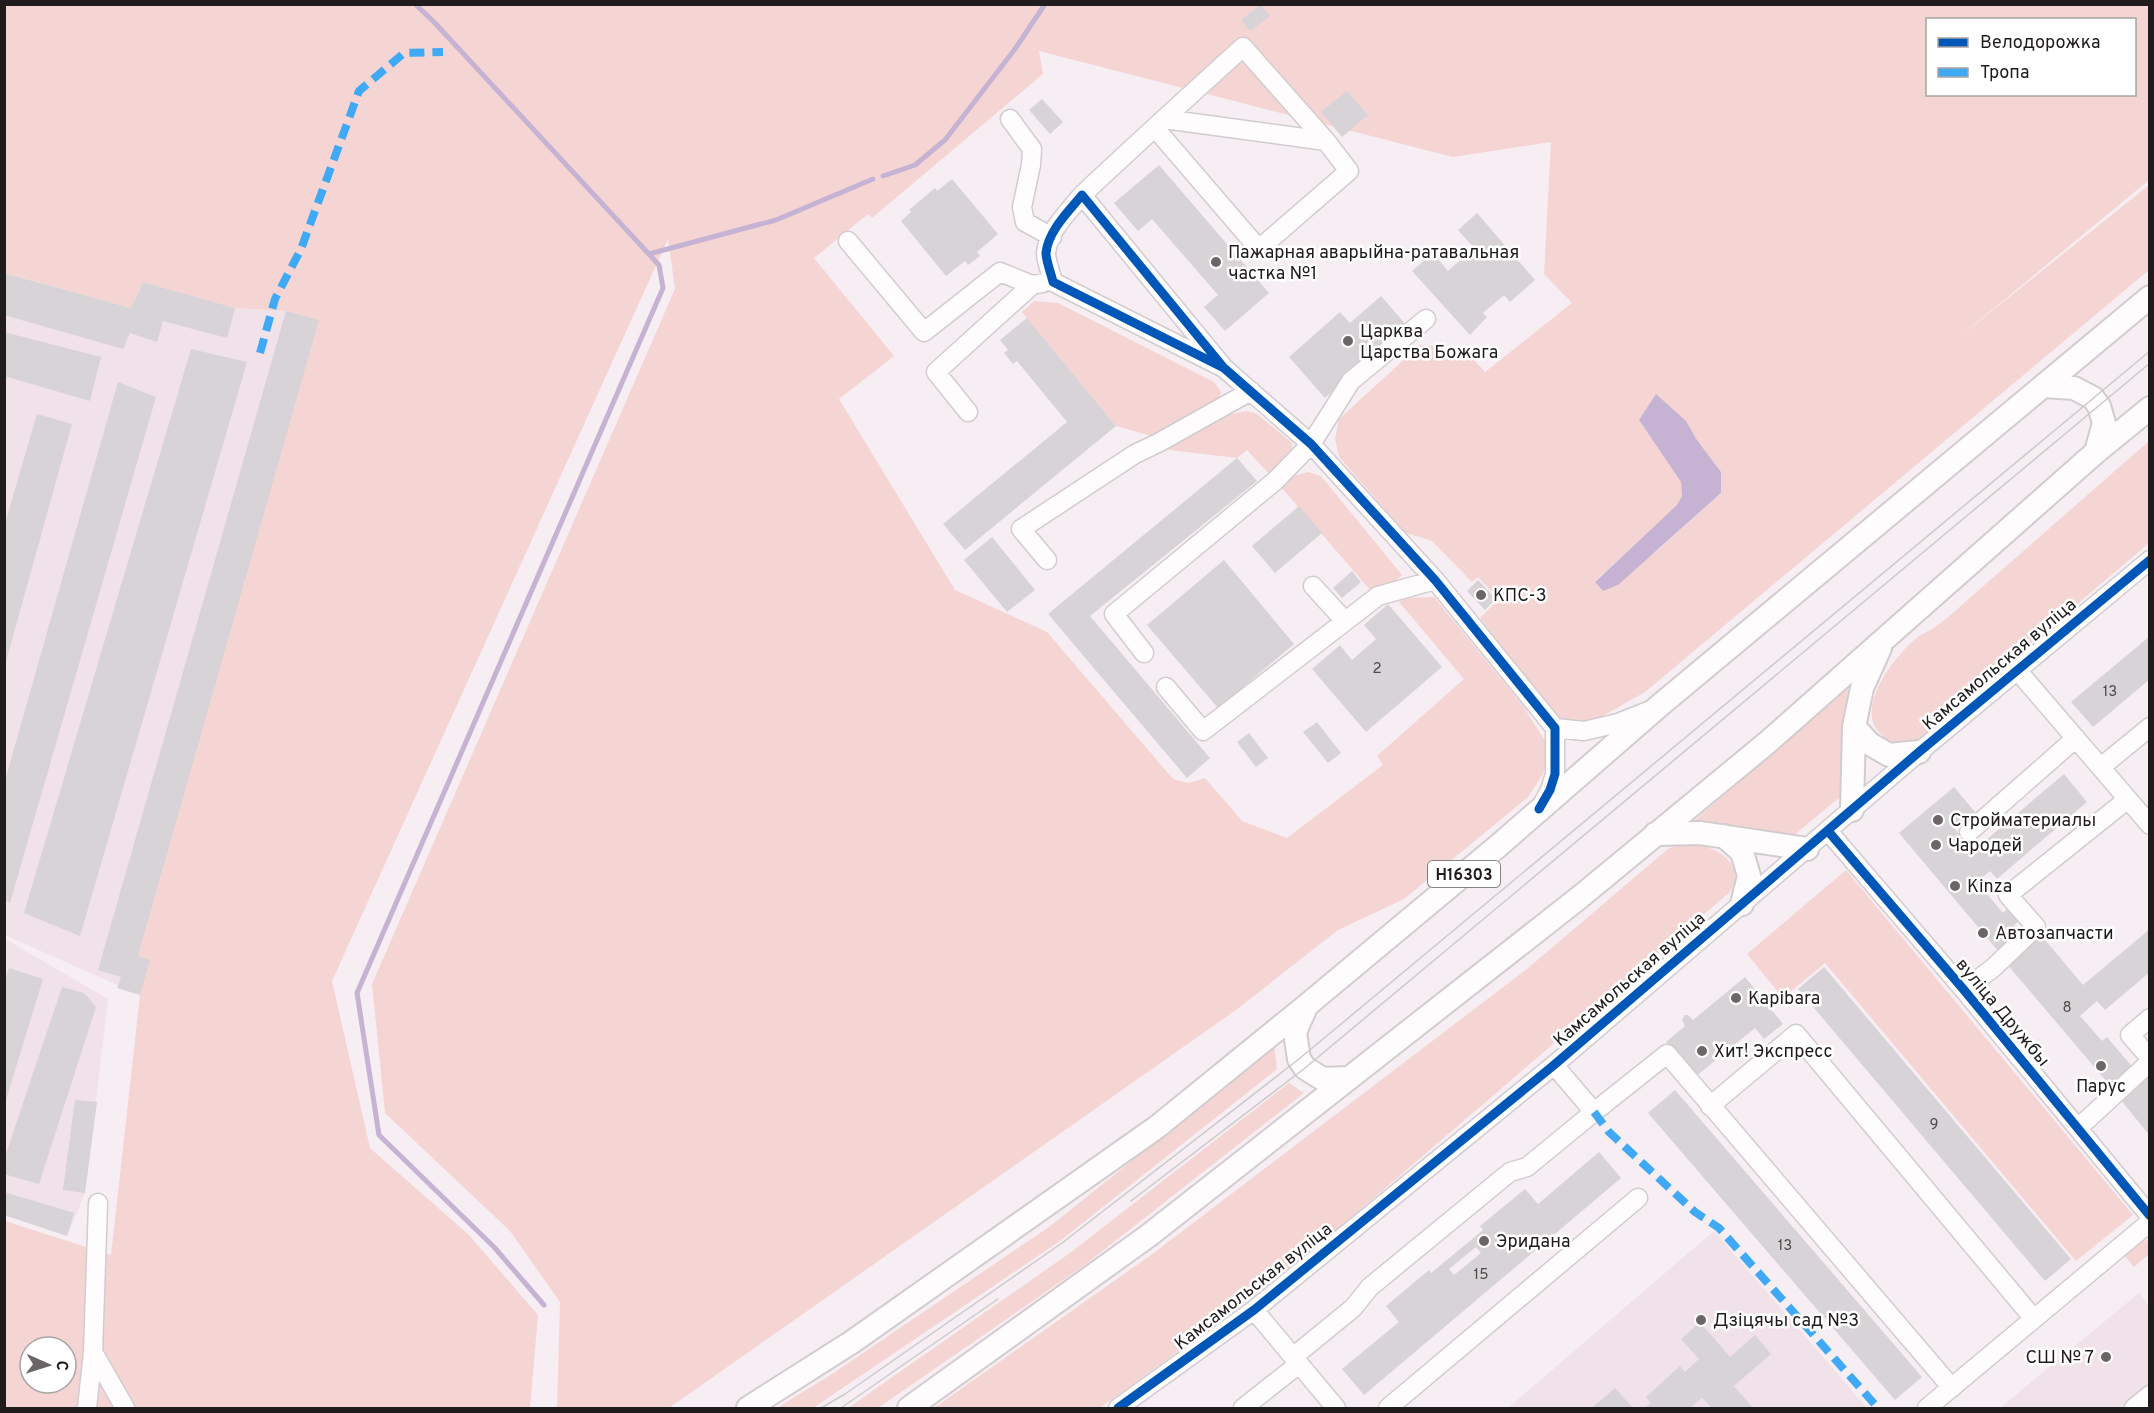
<svg xmlns="http://www.w3.org/2000/svg" width="2154" height="1413" font-family="Overpass,sans-serif">
<style>
.built{fill:#f1e1e8}
.green{fill:#f5d5d3;fill-rule:evenodd}
.water{fill:#c6b3d3}
.lines{fill:none;stroke-linecap:round;stroke-linejoin:round}
.stream{stroke:#c6b3d3;stroke-width:5}
.building{fill:#d8d3d6;fill-rule:evenodd}
.minor-casing{stroke:#d2cccf;stroke-width:21}
.major-casing{stroke:#d2cccf;stroke-width:26}
.minor{stroke:#fefcfd;stroke-width:18}
.major{stroke:#fefcfd;stroke-width:22}
.tram{stroke:#cccacb;stroke-width:1.5}
.quiet{stroke:#3fa9f5;stroke-width:8;stroke-dasharray:15 8;stroke-linecap:butt}
.cycleway-casing{stroke:#fff;stroke-width:13}
.cycleway{stroke:#0057b8;stroke-width:9}
.poi-dot{fill:#6b6568;stroke:#fff;stroke-width:2}
.labels{text-anchor:middle;stroke-width:5;stroke-linejoin:round;paint-order:stroke}
.number-label{font-size:15px;fill:#4e494b}
.shield{fill:#fff;stroke:#635f61;stroke-width:1.5}
.shield-label{font-size:16px;font-weight:bold;fill:#201b1d}
.poi-label{font-size:18px;fill:#201b1d;stroke:#fff;text-anchor:start}
.street-label{font-size:18px;fill:#201b1d;stroke:#fff}
</style>
<rect width="100%" height="100%" fill="#f6eef2"/>
<path class="built" d="M 4,273 L 131,308 L 143,282 L 235,308 L 286,311 L 319,320 L 138,956 L 150,960 L 140,995 L 5,935 Z
M 5,939 L 108,999 L 85,1193 L 67,1236 L 5,1215 Z
M 1714,1231 L 1867,1408 L 1508,1408 Z
M 2139,1293 L 2149,1306 L 2149,1408 L 2000,1408 Z"/>
<path class="green" d="M 4,5 L 2149,5 L 2149,180 L 1952,343 L 2149,185 L 2149,270 L 1645,692 L 1594,721 L 1561,724 L 1480,618 L 1499,599 L 1478,577 L 1472,582 L 1432,541 L 1406,533 L 1339,457 L 1335,439 L 1339,419 L 1420,345 L 1463,348 L 1485,372 L 1572,303 L 1544,274 L 1551,142 L 1453,157 L 1039,51 L 1043,74 L 872,218 L 868,214 L 814,258 L 894,356 L 839,399 L 955,590 L 1047,632 L 1173,779 L 1189,783 L 1205,778 L 1242,821 L 1287,838 L 1383,765 L 1377,756 L 1464,679 L 1399,602 L 1405,598 L 1434,597 L 1523,706 L 1549,747 L 1543,774 L 1528,797 L 1404,899 L 1338,930 L 1236,1010 L 669,1408 L 557,1408 L 560,1302 L 510,1231 L 385,1113 L 372,984 L 675,289 L 668,239 L 332,981 L 370,1148 L 469,1235 L 538,1315 L 530,1408 L 5,1408 L 5,1221 L 111,1255 L 140,995 L 149,960 L 138,956 L 318,320 L 286,311 L 235,308 L 143,282 L 131,308 L 5,273 ZM 1928,20 L 2134,20 L 2134,94 L 1928,94 ZM 1639,420 L 1686,421 L 1697,440 L 1721,472 L 1721,493 L 1657,551 L 1603,591 L 1595,581 L 1678,505 L 1682,496 L 1681,482 ZM 30,1347 L 66,1347 L 66,1383 L 30,1383 Z
M 1034,301 L 1058,303 L 1214,382 L 1221,392 L 1218,401 L 1155,437 L 1116,426 L 1022,312 Z
M 1248,411 L 1257,414 L 1292,443 C 1294,458 1280,465 1269,474 L 1247,450 L 1237,458 L 1161,449 L 1228,415 Z
M 2149,441 L 2149,543 L 1916,741 C 1900,745 1889,744 1878,731 C 1856,704 1897,653 1919,636 C 1924,633 1930,631 1935,627 C 1945,620 1955,611 1964,603 Z
M 1308,472 L 1321,476 L 1402,575 L 1383,591 L 1372,592 L 1281,487 L 1294,476 Z
M 1848,688 L 1840,797 L 1793,836 L 1694,821 Z
M 1689,843 C 1714,846 1748,862 1730,892 L 1326,1239 L 1240,1306 L 1100,1408 L 934,1408 L 1151,1255 L 1527,969 L 1669,848 Z
M 1846,870 L 2133,1215 L 2076,1261 L 1825,963 L 1783,998 L 1747,954 Z
M 1274,1044 L 1277,1069 L 1060,1241 L 813,1408 L 777,1408 L 832,1374 L 1049,1227 L 1163,1136 Z
M 1289,1083 L 1304,1093 L 1082,1267 L 878,1408 L 848,1408 L 1070,1253 Z
M 2149,1240 L 2149,1254 L 2134,1267 L 2124,1255 L 2141,1241 Z"/>
<path class="water" d="M 1656,394 L 1686,421 L 1697,440 L 1721,472 L 1721,493 L 1618,585 L 1603,591 L 1595,582 L 1677,505 L 1682,496 L 1681,482 L 1639,420 Z"/>
<g class="lines">
<path class="stream" d="M 415,4 L 434,22 L 659,265 L 663,288 L 357,993 L 379,1135 L 494,1247 L 544,1305
M 883,176 L 915,165 L 945,140 L 1015,49 L 1045,4
M 649,254 L 776,220 L 873,179"/>
</g>
<path class="building" d="M 1261,4 L 1270,16 L 1250,31 L 1241,20 Z
M 1347,91 L 1368,115 L 1342,137 L 1321,112 Z
M 1042,99 L 1063,122 L 1050,134 L 1029,110 Z
M 1159,165 L 1269,293 L 1225,331 L 1204,307 L 1218,295 L 1152,219 L 1138,231 L 1114,203 Z
M 952,179 L 998,234 L 977,252 L 980,256 L 968,265 L 965,261 L 946,276 L 901,221 L 911,212 L 909,210 L 935,188 L 937,191 Z
M 1477,213 L 1535,280 L 1510,302 L 1504,295 L 1483,313 L 1487,317 L 1470,335 L 1412,271 L 1433,253 L 1448,271 L 1474,248 L 1458,230 Z
M 4,273 L 131,308 L 143,282 L 235,308 L 227,338 L 163,321 L 157,342 L 130,333 L 123,349 L 4,315 Z
M 1381,296 L 1407,326 L 1325,398 L 1289,357 L 1340,312 L 1350,323 Z
M 286,311 L 319,320 L 138,956 L 150,960 L 140,995 L 117,988 L 121,977 L 98,970 Z
M 1027,318 L 1116,426 L 965,550 L 943,524 L 1067,422 L 1017,361 L 1013,364 L 1004,353 L 1008,350 L 1000,340 Z
M 4,332 L 101,357 L 90,401 L 4,376 Z
M 191,349 L 247,362 L 80,936 L 24,913 Z
M 118,382 L 156,397 L 10,903 L 4,899 L 4,784 Z
M 37,414 L 72,424 L 5,665 L 4,527 Z
M 1237,458 L 1257,481 L 1090,616 L 1210,758 L 1187,778 L 1048,614 Z
M 1299,506 L 1322,533 L 1275,573 L 1252,546 Z
M 992,537 L 1035,590 L 1007,612 L 964,560 Z
M 1224,560 L 1294,644 L 1218,708 L 1147,625 Z
M 1352,571 L 1361,582 L 1342,598 L 1333,588 Z
M 1478,580 L 1496,599 L 1485,610 L 1467,591 Z
M 1388,604 L 1442,667 L 1366,732 L 1312,669 L 1340,645 L 1352,660 L 1376,639 L 1364,625 Z
M 2150,636 L 2150,679 L 2093,727 L 2071,702 Z
M 1317,722 L 1341,753 L 1328,763 L 1303,732 Z
M 1249,733 L 1268,758 L 1256,767 L 1237,742 Z
M 2064,774 L 2087,802 L 1997,879 L 1990,871 L 1977,882 L 2003,913 L 2008,908 L 2019,921 L 2014,925 L 2021,934 L 1999,952 L 1899,833 L 1954,787 L 1975,812 L 1955,829 L 1973,851 Z
M 2150,929 L 2150,972 L 2105,1010 L 2097,1001 L 2080,1016 L 2102,1041 L 2107,1037 L 2135,1070 L 2113,1089 L 2006,963 L 2040,934 L 2083,985 Z
M 1824,967 L 2071,1259 L 2045,1281 L 1798,989 Z
M 9,968 L 43,979 L 5,1103 L 4,983 Z
M 1745,977 L 1783,1024 L 1764,1039 L 1755,1028 L 1695,1077 L 1666,1042 L 1685,1026 L 1682,1020 L 1685,1015 L 1688,1015 L 1693,1020 Z
M 62,987 L 84,993 L 96,1007 L 39,1184 L 4,1174 L 4,1160 Z
M 2150,1074 L 2150,1136 L 2120,1099 Z
M 1675,1090 L 1922,1377 L 1895,1400 L 1648,1113 Z
M 75,1100 L 97,1102 L 85,1193 L 63,1190 Z
M 1599,1152 L 1621,1178 L 1364,1395 L 1342,1369 L 1399,1322 L 1386,1306 L 1429,1270 L 1431,1273 L 1483,1230 L 1480,1226 L 1525,1189 L 1538,1204 ZM 1476,1247 L 1481,1253 L 1454,1275 L 1449,1269 Z
M 4,1192 L 74,1213 L 67,1236 L 4,1215 Z
M 1700,1322 L 1730,1357 L 1755,1335 L 1771,1354 L 1734,1386 L 1753,1408 L 1712,1408 L 1702,1398 L 1690,1408 L 1644,1408 L 1651,1403 L 1646,1397 L 1680,1366 L 1685,1372 L 1699,1359 L 1681,1339 Z
M 1615,1388 L 1633,1408 L 1592,1408 Z"/>
<g class="lines">
<defs>
<path id="minor" d="M 1010,119 L 1032,149 L 1031,165 L 1022,207 L 1025,222 L 1052,237
M 1164,119 L 1326,141
M 1082,195 C 1135,145 1189,96 1243,47 L 1326,141 L 1349,171 L 1259,249 L 1155,128
M 848,241 L 924,332 L 1000,272 L 1032,285
M 1224,368 L 1082,195 C 1069,211 1048,231 1046,253 C 1046,261 1051,273 1053,282 L 1224,368 L 1311,444 L 1435,580 L 1555,728 L 1555,774 L 1550,790 L 1542,805
M 968,412 L 936,372 L 1032,285 L 1043,283
M 1047,560 L 1021,529 L 1135,454 L 1158,443 L 1251,391
M 1313,586 L 1345,621
M 1144,653 L 1114,614 L 1275,481 L 1311,444 L 1351,381 L 1426,319
M 2017,670 L 2150,825
M 1166,687 L 1203,731 L 1378,596 L 1435,580
M 1555,728 L 1584,731 L 1618,723 L 1648,711
M 2101,767 L 2150,727
M 1828,831 L 1964,990 L 2150,1216
M 1969,832 L 2076,738
M 1964,990 L 1993,968 L 2036,927 L 2008,895 L 2128,799
M 2150,1018 L 2130,1035 L 2150,1058
M 1554,1065 L 1594,1112 L 1667,1054 L 1952,1388
M 1710,1106 L 1796,1034 L 2034,1319
M 2078,1128 L 2150,1062
M 1254,1310 L 1336,1408
M 93,1352 L 125,1408
M 1293,1357 L 1353,1308 L 1370,1287 L 1510,1172 L 1527,1167 L 1594,1112
M 87,1408 L 93,1352 L 98,1203
M 1118,1408 L 1254,1310 L 1554,1065 L 1919,752 L 2150,560
M 1243,1408 L 1299,1364
M 1388,1408 L 1638,1198
M 1927,1408 L 2150,1222
M 2134,1408 L 2150,1395"/>
<path id="major" d="M 2043,386 L 2074,388 L 2093,398 L 2099,406 L 2104,423 L 2096,452
M 1854,727 L 1870,744 L 1889,755 L 1919,752
M 1852,810 L 1854,727 L 1862,688 L 1880,648
M 1655,834 L 1700,833 L 1807,849
M 1724,836 L 1742,852 L 1749,876 L 1742,904
M 1306,1007 L 1295,1032 L 1299,1059 L 1305,1068 L 1323,1079 L 1348,1078
M 748,1408 L 852,1342 L 1157,1127 L 1306,1006 L 1498,846 L 1659,706 L 2150,297
M 909,1408 L 1148,1236 L 1580,897 L 1768,742 L 2096,452 L 2150,408"/>
</defs>
<use href="#minor" class="minor-casing"/>
<use href="#major" class="major-casing"/>
<use href="#minor" class="minor"/>
<use href="#major" class="major"/>
<path class="tram" d="M 1131,1201 L 1305,1068 L 2150,363
M 821,1408 L 845,1394 L 1062,1243 L 1299,1059 L 2150,351
M 841,1408 L 998,1299"/>
<path class="quiet" d="M 260,353 L 275,299 L 301,249 L 359,91 L 404,53 L 443,52
M 1594,1112 L 1609,1132 L 1695,1212 L 1719,1228 L 1878,1408"/>
<defs>
<path id="cycleway" d="M 1224,368 L 1082,195 C 1069,211 1048,231 1046,253 C 1046,261 1051,273 1053,282 L 1224,368 L 1311,444 L 1435,580 L 1555,728 L 1555,774 L 1550,790 L 1539,809
M 1828,831 L 1964,990 L 2150,1216
M 1118,1408 L 1254,1310 L 1554,1065 L 1919,752 L 2150,560"/>
</defs>
<use href="#cycleway" class="cycleway-casing"/>
<use href="#cycleway" class="cycleway"/>
</g>
<g class="poi-dot">
<circle cx="1216" cy="262" r="6"/>
<circle cx="1348" cy="341" r="6"/>
<circle cx="1481" cy="595" r="6"/>
<circle cx="1938" cy="820" r="6"/>
<circle cx="1936" cy="845" r="6"/>
<circle cx="1955" cy="886" r="6"/>
<circle cx="1983" cy="933" r="6"/>
<circle cx="1736" cy="998" r="6"/>
<circle cx="1702" cy="1051" r="6"/>
<circle cx="2101" cy="1066" r="6"/>
<circle cx="1484" cy="1241" r="6"/>
<circle cx="1701" cy="1320" r="6"/>
<circle cx="2106" cy="1357" r="6"/>
</g>
<g class="labels">
<g class="number-label">
<text x="1377" y="673">2</text>
<text x="2110" y="696">13</text>
<text x="2067" y="1012">8</text>
<text x="1934" y="1129">9</text>
<text x="1785" y="1250">13</text>
<text x="1481" y="1279">15</text>
</g>
<rect class="shield" x="1428" y="861" width="72" height="26" rx="4.5"/>
<g class="shield-label">
<text x="1464" y="880">Н16303</text>
</g>
<g class="poi-label">
<text x="1228" y="258">Пажарная аварыйна-ратавальная<tspan x="1228" dy="21">частка №1</tspan></text>
<text x="1360" y="337">Царква<tspan x="1360" dy="21">Царства Божага</tspan></text>
<text x="1493" y="601">КПС-3</text>
<text x="1950" y="826">Стройматериалы</text>
<text x="1948" y="851">Чародей</text>
<text x="1967" y="892">Kinza</text>
<text x="1995" y="939">Автозапчасти</text>
<text x="1748" y="1004">Kapibara</text>
<text x="1714" y="1057">Хит! Экспресс</text>
<text x="2101" y="1092" text-anchor="middle">Парус</text>
<text x="1496" y="1247">Эридана</text>
<text x="1713" y="1326">Дзіцячы сад №3</text>
<text x="2094" y="1363" text-anchor="end">СШ № 7</text>
</g>
<g class="street-label">
<text transform="translate(1999 664) rotate(-40)" y="6">Камсамольская вуліца</text>
<text transform="translate(1629 979) rotate(-41)" y="6">Камсамольская вуліца</text>
<text transform="translate(2003 1012) rotate(50)" y="6">вуліца Дружбы</text>
<text transform="translate(1253 1286) rotate(-38)" y="6">Камсамольская вуліца</text>
</g>
</g>
<rect width="2154" height="1413" fill="none" stroke="#201b1d" stroke-width="12"/>
<rect x="1926" y="18" width="210" height="78" fill="#ffffff" stroke="#a6a4a5" stroke-width="1.5"/>
<rect x="1938" y="38" width="30" height="9" fill="#0057b8" stroke="#a6a4a5" stroke-width="1.5"/>
<text x="1980" y="48" font-size="18" fill="#201b1d">Велодорожка</text>
<rect x="1938" y="68" width="30" height="9" fill="#3fa9f5" stroke="#a6a4a5" stroke-width="1.5"/>
<text x="1980" y="78" font-size="18" fill="#201b1d">Тропа</text>
<g transform="translate(48 1365) rotate(93)"><circle r="28" fill="#ffffff" stroke="#a6a4a5" stroke-width="1.5"/>
<path d="M0-4.5L10 22L0 15L-10 22Z" fill="#6b6568"/>
<text y="-9" font-size="16" font-weight="bold" text-anchor="middle" fill="#201b1d">С</text>
</g>
</svg>
